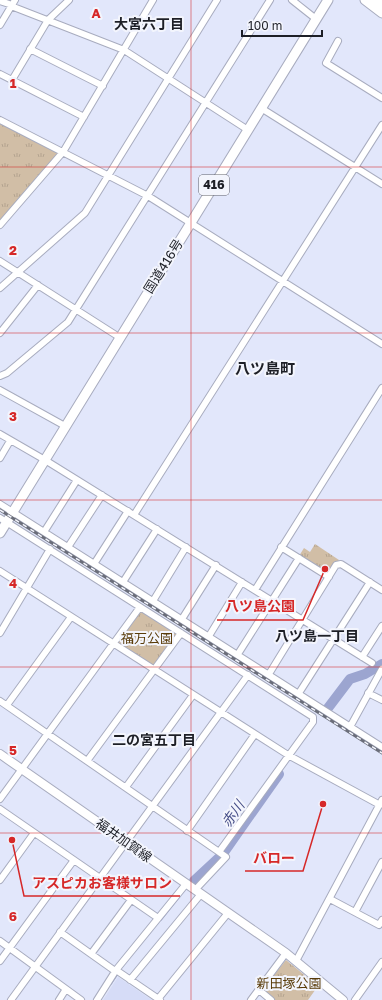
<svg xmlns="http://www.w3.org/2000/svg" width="382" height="1000" font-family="'Golos Text','Noto Sans JP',sans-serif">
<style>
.built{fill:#d6dcf7}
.park{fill:url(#park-tufts)}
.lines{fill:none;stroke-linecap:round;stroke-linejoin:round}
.stream{stroke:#9ca5d0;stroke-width:1.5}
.river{stroke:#9ca5d0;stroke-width:10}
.minor-casing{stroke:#a8acbf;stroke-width:8}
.major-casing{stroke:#a8acbf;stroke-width:10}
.highway-casing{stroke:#a8acbf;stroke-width:11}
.minor{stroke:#fff;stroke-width:6}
.major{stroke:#fff;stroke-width:8}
.highway{stroke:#fff;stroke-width:9}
.rail-casing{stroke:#6b6e7a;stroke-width:3}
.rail{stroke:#f3f5fd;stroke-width:1.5;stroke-dasharray:4.5;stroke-linecap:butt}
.grid{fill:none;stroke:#d62828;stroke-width:1;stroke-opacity:0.55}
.labels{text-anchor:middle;stroke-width:4;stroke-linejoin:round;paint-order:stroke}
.shield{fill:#f3f5fd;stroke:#5d5f66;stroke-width:1}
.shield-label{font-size:12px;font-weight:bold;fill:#1d1f26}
.street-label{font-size:13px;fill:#1d1f26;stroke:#f3f5fd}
.park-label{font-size:13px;fill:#593b08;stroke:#f3f5fd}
.neighbourhood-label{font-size:14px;font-weight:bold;fill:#1d1f26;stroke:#f3f5fd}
.water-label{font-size:14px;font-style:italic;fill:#474f88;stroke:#f3f5fd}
.quarter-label{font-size:15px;font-weight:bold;fill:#1d1f26;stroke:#f3f5fd}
.grid-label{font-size:13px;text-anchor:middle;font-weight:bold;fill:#d62828;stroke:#f3f5fd;stroke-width:4;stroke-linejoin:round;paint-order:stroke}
.leader{fill:none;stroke:#d62828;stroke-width:1.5}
.callout-dot{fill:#d62828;stroke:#f3f5fd;stroke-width:1.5}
.callout-label{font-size:14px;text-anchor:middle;font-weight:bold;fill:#d62828;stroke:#f3f5fd;stroke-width:4;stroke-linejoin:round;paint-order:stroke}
</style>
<defs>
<pattern id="park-tufts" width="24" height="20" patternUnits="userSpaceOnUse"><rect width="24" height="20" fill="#d1bea6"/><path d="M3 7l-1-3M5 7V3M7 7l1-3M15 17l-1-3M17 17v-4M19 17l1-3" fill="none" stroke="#b3a38f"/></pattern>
</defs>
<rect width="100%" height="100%" fill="#e2e7fb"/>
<path class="built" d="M 118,977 L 152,1000 L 103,1000 Z"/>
<path class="park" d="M 0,122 L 58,153 L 0,224 Z
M 315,544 L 339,560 L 329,577 L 299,556 L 304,548 L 310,552 Z
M 140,607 L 181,633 L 154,669 L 113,643 Z
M 286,960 L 318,986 L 308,1000 L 274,1000 L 262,990 Z"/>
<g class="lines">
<path class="stream" d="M 161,920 L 180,896
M 111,984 L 117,975"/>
<path class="river" d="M 328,708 L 350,679 L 365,674 L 382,664
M 194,881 L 222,855 L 279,774"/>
<defs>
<path id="minor" d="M 292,0 L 316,19
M 0,1 L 12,5
M 11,6 L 124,50 L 248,130
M 0,25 L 15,0
M 338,41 L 326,63 L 382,98
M 30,49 L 103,86
M 0,74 L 84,117
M 12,80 L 48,20 L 69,0
M 261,108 L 382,184
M 0,120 L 148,196 L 382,344
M 0,225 L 63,152 L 153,0
M 0,261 L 119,337
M 0,288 L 85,213 L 217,0
M 0,333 L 38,285
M 0,376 L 7,373 L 68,322 L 270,0
M 0,390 L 65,426
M 0,434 L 45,460 L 372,663
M 0,458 L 10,441
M 0,504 L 382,747
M 134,515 L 382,125
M 0,518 L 313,717 L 313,722 L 219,852 L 0,701
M 44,532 L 77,480
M 68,547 L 102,495
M 281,547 L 329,577
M 94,564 L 128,511
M 0,571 L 288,755 L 380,805
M 123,582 L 157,529
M 255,590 L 382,388
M 153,601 L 186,547
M 182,619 L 216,565
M 0,633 L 50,549
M 209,636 L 242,582
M 238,654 L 299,558
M 362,657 L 382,626
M 269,674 L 336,565 L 341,564 L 382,590
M 299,693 L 370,582
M 368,693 L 382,700
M 7,705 L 71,617
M 350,727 L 382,669
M 87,761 L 181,633
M 126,787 L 193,695
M 0,799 L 140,607
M 0,809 L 158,918
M 187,831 L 255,734
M 0,880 L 34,833
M 195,890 L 226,857 L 219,852
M 330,899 L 379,925 L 382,920
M 355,912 L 382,862
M 60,932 L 115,971
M 0,941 L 81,1000
M 91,954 L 131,900
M 0,961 L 74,860
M 296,961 L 382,800
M 116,970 L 160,1000
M 130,980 L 201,894
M 259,990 L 271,1000
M 158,999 L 228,913
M 11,1000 L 248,675
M 59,1000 L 66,989
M 97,1000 L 116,970 L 186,884
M 251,1000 L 286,953
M 355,1000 L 382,962"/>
<path id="major" d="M 0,754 L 286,953 L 343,1000"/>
<path id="highway" d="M 365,0 L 382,13
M 376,0 L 382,4
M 0,533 L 328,0"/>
</defs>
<use href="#minor" class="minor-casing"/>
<use href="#major" class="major-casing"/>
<use href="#highway" class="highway-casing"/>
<use href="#minor" class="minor"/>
<use href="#major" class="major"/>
<use href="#highway" class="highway"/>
<defs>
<path id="rail" d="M 0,510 L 382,753"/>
</defs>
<use href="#rail" class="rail-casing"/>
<use href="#rail" class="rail"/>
</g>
<path class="grid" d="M 191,0 L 191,1000M 0,167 L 382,167M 0,333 L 382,333M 0,500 L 382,500M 0,667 L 382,667M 0,833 L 382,833"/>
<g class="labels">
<rect class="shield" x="199" y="175" width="30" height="20" rx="3"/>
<g class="shield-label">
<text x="214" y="189">416</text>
</g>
<g class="street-label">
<text transform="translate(163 266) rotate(-58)" y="5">国道416号</text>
<text transform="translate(124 840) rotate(35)" y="5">福井加賀線</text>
</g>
<g class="park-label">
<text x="147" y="643">福万公園</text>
<text x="289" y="988">新田塚公園</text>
</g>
<g class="neighbourhood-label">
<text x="149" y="29">大宮六丁目</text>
<text x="317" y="641">八ツ島一丁目</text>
<text x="154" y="745">二の宮五丁目</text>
</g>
<g class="water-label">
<text transform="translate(233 814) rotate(-55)" y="5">赤川</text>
</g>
<g class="quarter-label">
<text x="265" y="374">八ツ島町</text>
</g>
</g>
<g class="grid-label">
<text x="96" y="18">A</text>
<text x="13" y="88">1</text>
<text x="13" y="255">2</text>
<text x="13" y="421">3</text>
<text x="13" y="588">4</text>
<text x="13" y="755">5</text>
<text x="13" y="921">6</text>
</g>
<path class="leader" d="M325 569L303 620H217M323 804L303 871H245M12 840L24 896H180"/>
<g class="callout-dot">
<circle cx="325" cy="569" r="4"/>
<circle cx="323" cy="804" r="4"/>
<circle cx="12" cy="840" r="4"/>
</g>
<g class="callout-label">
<text x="260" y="611">八ツ島公園</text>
<text x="274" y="863">バロー</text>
<text x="102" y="888">アスピカお客様サロン</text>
</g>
<path d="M242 30v6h80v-6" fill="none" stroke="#1d1f26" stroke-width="2"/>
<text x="248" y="30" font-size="12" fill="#1d1f26" stroke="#f3f5fd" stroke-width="3" paint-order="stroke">100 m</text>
</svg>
